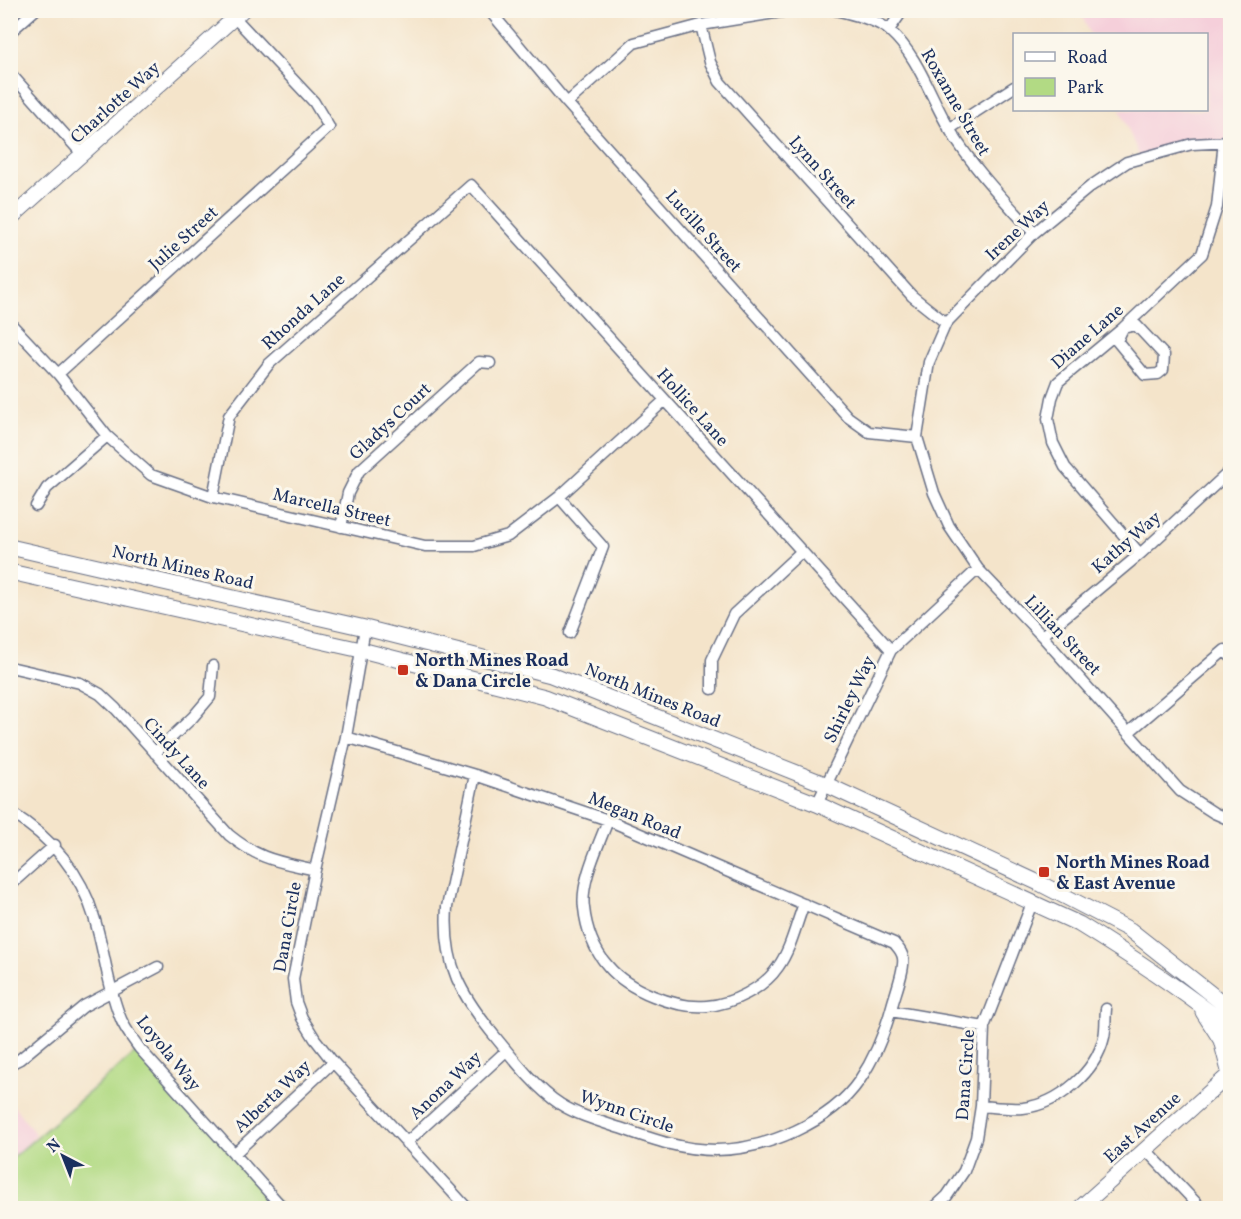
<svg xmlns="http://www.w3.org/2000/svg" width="1241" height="1219" font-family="Vollkorn,serif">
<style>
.built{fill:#f5cfda}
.green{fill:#b2da84;stroke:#668471;stroke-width:1.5}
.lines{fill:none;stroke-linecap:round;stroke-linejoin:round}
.stream{stroke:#46a6c5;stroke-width:3}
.minor-casing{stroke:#676e84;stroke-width:13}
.tertiary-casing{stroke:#676e84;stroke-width:16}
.secondary-casing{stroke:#676e84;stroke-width:17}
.minor{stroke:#fff;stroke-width:10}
.tertiary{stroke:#fff;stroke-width:14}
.secondary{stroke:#fff;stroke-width:15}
.poi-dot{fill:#c8321e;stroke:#fbf7ec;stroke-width:2}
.labels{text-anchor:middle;stroke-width:6;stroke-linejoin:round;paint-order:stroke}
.street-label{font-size:18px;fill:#1b2f5e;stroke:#fbf7ec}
.poi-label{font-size:18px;font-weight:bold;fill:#1b2f5e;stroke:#fbf7ec;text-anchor:start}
</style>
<rect width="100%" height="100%" fill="#fbf7ec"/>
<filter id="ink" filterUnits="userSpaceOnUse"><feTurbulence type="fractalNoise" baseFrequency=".0167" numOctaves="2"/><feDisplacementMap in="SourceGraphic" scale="12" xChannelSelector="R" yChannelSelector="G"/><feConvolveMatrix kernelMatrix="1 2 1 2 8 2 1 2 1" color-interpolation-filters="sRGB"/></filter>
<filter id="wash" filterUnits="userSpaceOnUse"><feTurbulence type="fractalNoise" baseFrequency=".008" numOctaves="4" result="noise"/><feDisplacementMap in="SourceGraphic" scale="24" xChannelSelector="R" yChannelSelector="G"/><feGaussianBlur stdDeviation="1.35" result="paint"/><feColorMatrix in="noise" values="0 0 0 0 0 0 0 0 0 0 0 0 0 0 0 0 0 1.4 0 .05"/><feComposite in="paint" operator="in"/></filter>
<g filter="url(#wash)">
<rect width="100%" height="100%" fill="#f4e4ca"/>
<path class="built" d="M 1080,11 L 1230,11 L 1230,142 L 1140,158 L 1120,110 L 1206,110 L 1206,34 L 1090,34 Z
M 11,1102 L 36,1135 L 11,1159 Z"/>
<path class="green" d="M 140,1049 L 283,1208 L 11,1208 L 11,1159 Z"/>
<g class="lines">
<path class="stream" d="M 344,10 L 385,13 L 396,10"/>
</g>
</g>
<g filter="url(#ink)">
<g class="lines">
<defs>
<path id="minor" d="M 489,10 L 567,103 L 848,417 L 869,432 L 917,437
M 835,10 C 852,14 878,20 890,31 C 919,57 930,97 950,130 C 973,168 1004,200 1034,233
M 701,25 L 710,62 L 720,82 L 912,296 L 946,323
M 889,30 L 903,10
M 10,32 L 35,10
M 10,73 L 83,155
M 567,103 L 634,43 L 701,25 L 794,10
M 949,129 L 1014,87
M 1230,142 L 1192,144 L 1127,162 L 1091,186 L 1034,233 L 946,323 L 929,362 L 917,437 L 934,493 L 949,526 L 978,569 L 1042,636 L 1180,791 L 1214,813 L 1230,820
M 10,323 L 58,374 L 107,436 L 151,475 L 213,497 L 425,546 L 474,546 L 508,536 L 559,497 L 665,400
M 1136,325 L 1164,355 L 1163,370 L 1158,374 L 1145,375 L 1117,341 L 1123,328 Z
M 58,374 L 329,127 L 314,102 L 235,18
M 213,497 L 229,416 L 269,364 L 471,185 L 891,650
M 559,497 L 603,547 L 570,633
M 36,506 L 47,488 L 107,436
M 341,527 L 348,493 L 359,471 L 479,362 L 490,363
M 1140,554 L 1065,467 L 1053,443 L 1048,419 L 1052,398 L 1058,382 L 1123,328 L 1202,254 L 1217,207 L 1224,141
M 365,628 L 346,737 L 315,870 L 293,979 L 296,1002 L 302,1018 L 315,1039 L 333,1062 L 467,1208
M 1042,636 L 1140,554 L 1230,471
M 10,667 L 80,683 L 100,694 L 116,709 L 229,835 C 260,860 277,861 315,870
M 712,689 L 712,660 L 734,614 L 801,552
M 1129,732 L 1225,650 L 1230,656
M 346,737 L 475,775 L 608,820 L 894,943 C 898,948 902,951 903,958 C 905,969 895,994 892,1006 C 885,1032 874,1059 859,1081 C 831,1122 765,1150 716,1150 C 683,1150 654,1140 623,1129 C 602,1122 579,1116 560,1104 C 536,1088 515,1061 497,1039 C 461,995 443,966 447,907 L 475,775
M 155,753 L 193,717 L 210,697 L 213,666
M 817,804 L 891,650 L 978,569
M 10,812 C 51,837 80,870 94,917 C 104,948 107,983 119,1014 C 123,1027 132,1038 140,1049 L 283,1208
M 608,820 C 599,845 580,882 584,908 C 586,928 594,951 608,966 C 628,990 676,1009 707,1006 C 732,1004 764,988 778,967 C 791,949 796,924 804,904
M 10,885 L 55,845
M 891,1011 L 984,1027
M 10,1064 L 20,1059 L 84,1006 L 158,967
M 981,1106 C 994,1107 1009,1109 1023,1108 C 1059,1104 1096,1072 1104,1037 C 1106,1029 1105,1018 1106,1009
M 406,1143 L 506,1051
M 1146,1150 L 1201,1208
M 234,1154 L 333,1062
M 934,1208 L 947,1196 L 964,1171 L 976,1138 L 981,1106 L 984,1027 L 1032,903"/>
<path id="tertiary" d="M 10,219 L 243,10"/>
<path id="secondary" d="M 10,547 L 365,628 L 551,675 L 827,785 L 1041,884 L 1130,930 L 1230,1009
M 10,572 L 361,650 L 545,697 L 817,804 L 1079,924 C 1131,956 1182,990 1230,1028
M 1203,1012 L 1221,1040 L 1230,1075
M 1080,1208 L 1230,1074"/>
</defs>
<use href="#minor" class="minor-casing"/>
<use href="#tertiary" class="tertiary-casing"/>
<use href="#secondary" class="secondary-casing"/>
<use href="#minor" class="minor"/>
<use href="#tertiary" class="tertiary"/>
<use href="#secondary" class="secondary"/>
</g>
</g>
<g class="poi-dot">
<rect x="397" y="664" width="12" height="12" rx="3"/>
<rect x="1038" y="866" width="12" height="12" rx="3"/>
</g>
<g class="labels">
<g class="street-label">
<text transform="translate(115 102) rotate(-42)" y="6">Charlotte Way</text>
<text transform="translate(956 102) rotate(60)" y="6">Roxanne Street</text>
<text transform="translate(823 172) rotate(48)" y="6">Lynn Street</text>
<text transform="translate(1017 230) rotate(-43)" y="6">Irene Way</text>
<text transform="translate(704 231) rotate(48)" y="6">Lucille Street</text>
<text transform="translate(183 238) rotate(-42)" y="6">Julie Street</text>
<text transform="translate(303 311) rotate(-42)" y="6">Rhonda Lane</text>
<text transform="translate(1087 336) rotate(-41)" y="6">Diane Lane</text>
<text transform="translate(693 407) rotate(48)" y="6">Hollice Lane</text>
<text transform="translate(390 421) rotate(-43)" y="6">Gladys Court</text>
<text transform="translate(332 507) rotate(13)" y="6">Marcella Street</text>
<text transform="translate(1126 542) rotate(-41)" y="6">Kathy Way</text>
<text transform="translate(183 567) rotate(13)" y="6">North Mines Road</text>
<text transform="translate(1063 635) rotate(47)" y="6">Lillian Street</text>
<text transform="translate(653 695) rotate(22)" y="6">North Mines Road</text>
<text transform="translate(849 699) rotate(-64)" y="6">Shirley Way</text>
<text transform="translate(177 753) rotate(48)" y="6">Cindy Lane</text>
<text transform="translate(635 815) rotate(22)" y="6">Megan Road</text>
<text transform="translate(287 927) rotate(-80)" y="6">Dana Circle</text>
<text transform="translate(169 1053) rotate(51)" y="6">Loyola Way</text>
<text transform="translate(965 1075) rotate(-86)" y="6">Dana Circle</text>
<text transform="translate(445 1085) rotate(-43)" y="6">Anona Way</text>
<text transform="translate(272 1096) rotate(-43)" y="6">Alberta Way</text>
<text transform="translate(627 1111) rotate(19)" y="6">Wynn Circle</text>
<text transform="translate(1142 1127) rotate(-42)" y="6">East Avenue</text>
</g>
<g class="poi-label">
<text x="415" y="666">North Mines Road<tspan x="415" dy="21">&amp; Dana Circle</tspan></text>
<text x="1056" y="868">North Mines Road<tspan x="1056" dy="21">&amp; East Avenue</tspan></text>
</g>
</g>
<rect width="1241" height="1219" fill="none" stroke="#fbf7ec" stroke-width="36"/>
<rect x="1013" y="33" width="195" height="78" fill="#fbf7ec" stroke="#a1a7b3" stroke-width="1.5"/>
<rect x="1025" y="52" width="30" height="9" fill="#ffffff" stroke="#a1a7b3" stroke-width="1.5"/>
<text x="1067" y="63" font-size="18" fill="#1b2f5e">Road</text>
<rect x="1025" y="78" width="30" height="18" fill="#b2da84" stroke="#a1a7b3" stroke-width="1.5"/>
<text x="1067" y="93" font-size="18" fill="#1b2f5e">Park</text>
<g transform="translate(63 1156) rotate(318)" stroke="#fbf7ec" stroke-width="4.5" paint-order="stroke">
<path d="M0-4.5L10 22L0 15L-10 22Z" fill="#1b2f5e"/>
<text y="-9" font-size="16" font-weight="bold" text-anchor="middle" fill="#1b2f5e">N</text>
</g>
</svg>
